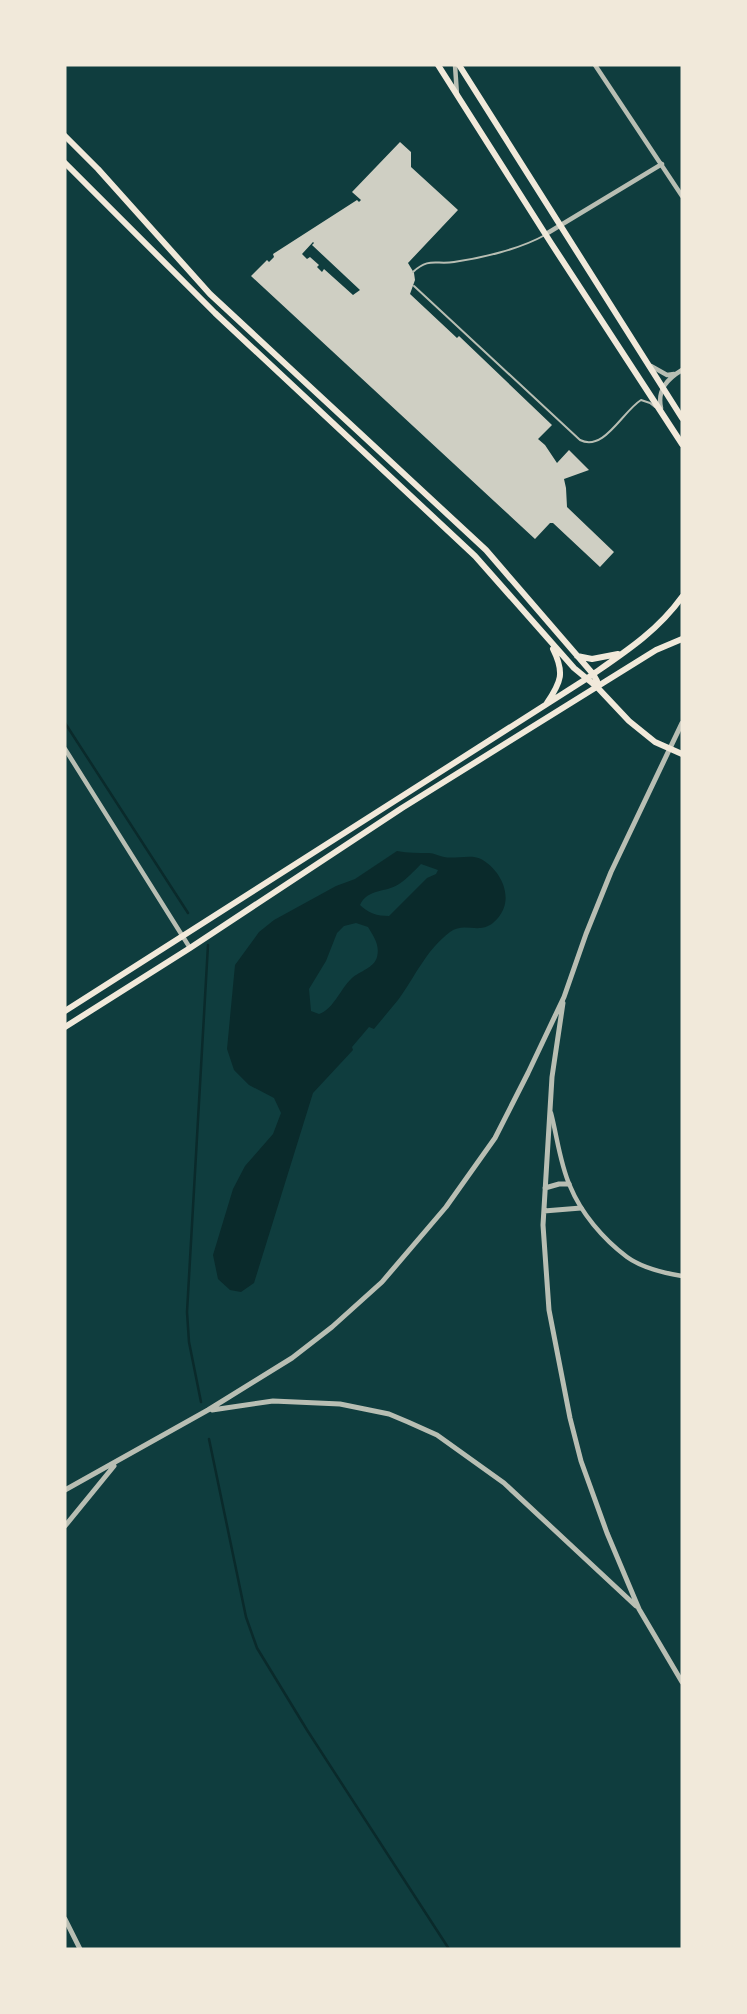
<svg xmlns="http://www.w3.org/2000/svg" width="747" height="2014" font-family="'Sofia Sans Condensed',sans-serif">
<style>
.water{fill:#0a2a2b;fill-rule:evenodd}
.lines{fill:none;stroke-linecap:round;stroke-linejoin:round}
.stream{stroke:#0a2a2b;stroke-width:2.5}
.building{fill:#cfcfc3;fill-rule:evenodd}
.service{stroke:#b8beb3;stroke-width:2}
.minor{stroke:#b8beb3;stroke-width:4.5}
.tertiary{stroke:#b8beb3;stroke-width:5}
.secondary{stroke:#f1e9da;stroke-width:6}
.primary{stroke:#f1e9da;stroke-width:6}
</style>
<rect width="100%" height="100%" fill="#0f3d3e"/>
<path class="water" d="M 397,851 C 408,853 418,853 429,853 C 434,853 439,856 444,857 C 455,859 472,854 481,859 C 501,870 515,898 498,918 C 481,938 466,920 450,932 C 426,950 415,977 398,1000 C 390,1010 382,1019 374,1029 L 369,1027 L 352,1047 L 353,1050 L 313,1093 L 254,1283 L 241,1292 L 230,1290 L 218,1279 L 213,1255 L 233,1189 L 245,1166 L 273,1134 L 281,1113 L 274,1098 L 249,1085 L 234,1070 L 227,1049 L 235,965 L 259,932 L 274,920 L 336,886 L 355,879 ZM 421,864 L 438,870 L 436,874 L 427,878 L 389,916 C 377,916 368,913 360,905 C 368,888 386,893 399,884 C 407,879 414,871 421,864 ZM 356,923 L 368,927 C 374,937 380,945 377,957 C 374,968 360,971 352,978 C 340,989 334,1009 319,1014 L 311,1011 L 309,989 L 326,961 L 337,933 L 344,926 Z"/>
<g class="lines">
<path class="stream" d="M 65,723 L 188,913
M 201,1402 L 189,1342 L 187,1312 L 208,945
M 209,1439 L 246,1617 L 257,1648 L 307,1730 L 449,1949"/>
</g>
<path class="building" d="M 400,142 L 411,152 L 411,167 L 458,210 L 408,263 L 414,273 L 415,280 L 410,294 L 457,338 L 459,336 L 552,425 L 538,439 L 545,445 L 557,463 L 569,450 L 589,470 L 564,479 L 566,488 L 567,507 L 614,552 L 600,567 L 553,523 L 550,523 L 535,539 L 251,276 L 267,260 L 269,262 L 274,257 L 273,254 L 357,200 L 359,202 L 361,200 L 352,192 ZM 313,242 L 314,243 L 312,245 L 360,290 L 353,295 L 324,269 L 322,272 L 317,267 L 319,265 L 310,257 L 307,259 L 302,254 Z"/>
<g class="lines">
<path class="service" d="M 413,272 C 429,257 436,265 454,262 C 482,258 520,249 545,235
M 414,286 L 580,440 C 604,452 622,412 641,400 L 650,403 L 655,407"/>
<path class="minor" d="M 455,65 L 457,95
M 595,65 L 682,196
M 546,234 L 662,164
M 651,366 L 667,375 L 674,374
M 661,408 C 657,390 667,379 682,370
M 65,749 L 190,948
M 551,1113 C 557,1136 560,1164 570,1186 C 581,1213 603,1239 627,1257 C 642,1268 664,1273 682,1276"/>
<path class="tertiary" d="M 563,1003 L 552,1077 L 543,1225 L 549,1310 L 570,1418 L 581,1461 L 607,1533 L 639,1609 L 682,1682
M 545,1188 L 559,1184 L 569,1184
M 544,1211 L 581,1208
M 212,1410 L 273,1401 L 340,1404 L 389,1414 L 408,1422 L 437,1435 L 504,1483 L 636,1606
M 65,1490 L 208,1410 L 292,1358 L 332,1327 L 382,1282 L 446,1207 L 495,1138 L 528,1073 L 564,997 L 586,934 L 611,872 L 682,723
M 65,1526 L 114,1466
M 65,1919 L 80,1949"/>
<path class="secondary" d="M 438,65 L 551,243 L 682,444
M 459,65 L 682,418
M 597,687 L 629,721 L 655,742 L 682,754"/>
<path class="primary" d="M 65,136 L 98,169 L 210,294 L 486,550 L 593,674 L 597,681 L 597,687
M 65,163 L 215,313 L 475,556 L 574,668 L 597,687
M 577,656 L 592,659 L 618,654
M 547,703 C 561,682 565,673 553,649
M 65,1011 L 586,679 C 622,654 656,633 682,597
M 65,1027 L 190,948 L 402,808 L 656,650 L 682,639"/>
</g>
<rect width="747" height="2014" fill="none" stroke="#f1e9da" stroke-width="133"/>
</svg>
